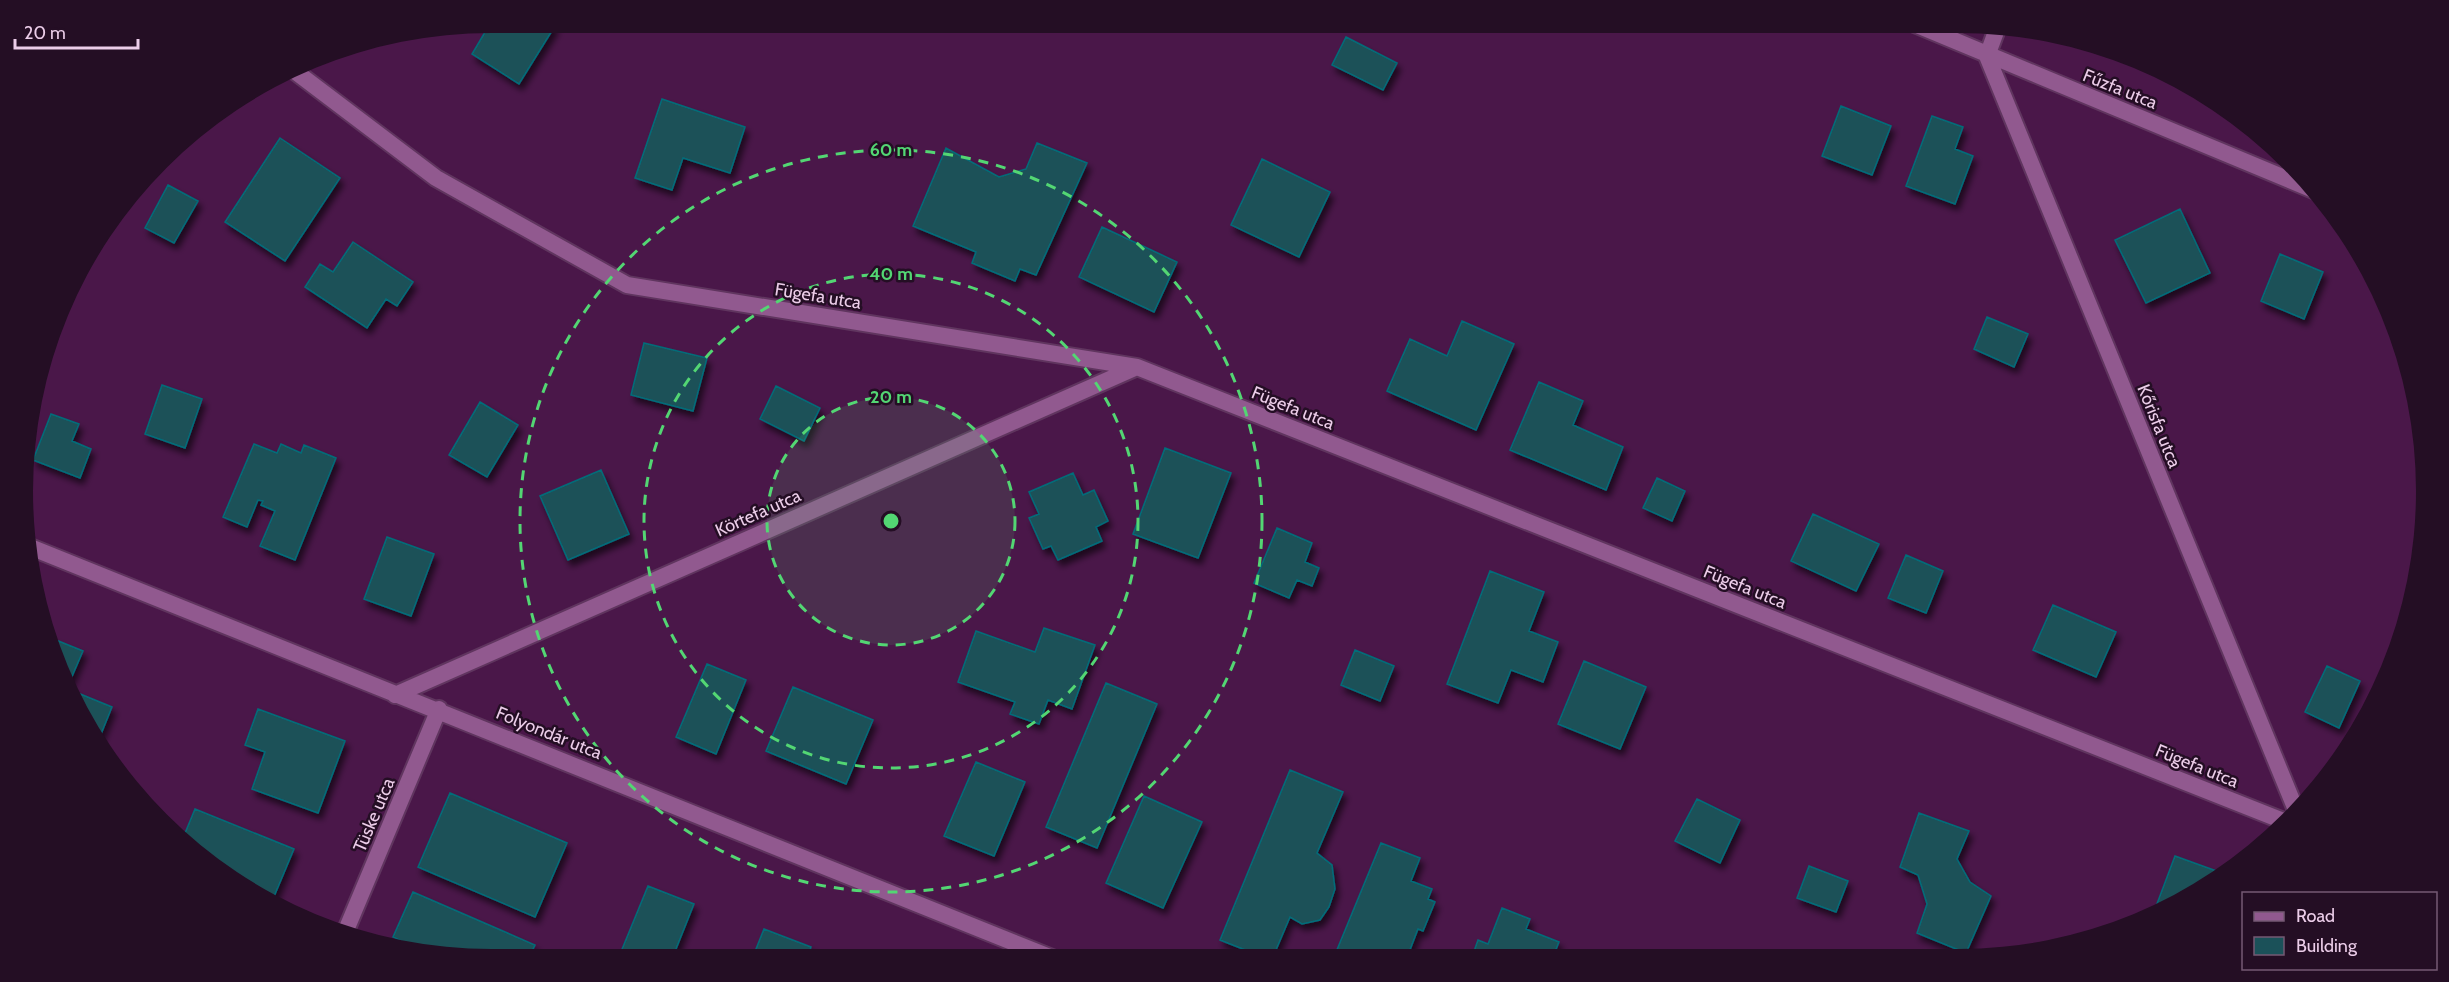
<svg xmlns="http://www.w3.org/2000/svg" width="2449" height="982" font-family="Cabin,sans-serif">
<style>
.building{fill:#1b5159;stroke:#066d7a;stroke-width:1.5;filter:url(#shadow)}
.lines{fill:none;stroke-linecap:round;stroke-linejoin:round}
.minor-casing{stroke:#60355f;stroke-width:20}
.minor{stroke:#91598f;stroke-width:16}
.ring{fill:none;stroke:#53d673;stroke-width:3;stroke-dasharray:10 8}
.labels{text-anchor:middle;stroke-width:5;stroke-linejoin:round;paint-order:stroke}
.street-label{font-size:18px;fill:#eccde9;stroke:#240e24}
.centre{fill:#53d673;stroke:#240e24;stroke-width:3}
.ring-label{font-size:18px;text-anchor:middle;font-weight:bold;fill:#53d673;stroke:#240e24;stroke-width:5;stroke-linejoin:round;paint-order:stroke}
</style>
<defs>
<filter id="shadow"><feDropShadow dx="3.5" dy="6" stdDeviation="3" flood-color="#0009"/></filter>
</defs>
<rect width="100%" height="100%" fill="#4a1749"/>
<path class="building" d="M 491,22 L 549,22 L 555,26 L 519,84 L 472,54 Z
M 1346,37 L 1397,63 L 1383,90 L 1332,65 Z
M 662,99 L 745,127 L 730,173 L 683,158 L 672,190 L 635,178 Z
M 1841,106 L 1891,126 L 1872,175 L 1822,156 Z
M 1932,116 L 1963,127 L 1955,149 L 1973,156 L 1955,204 L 1906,186 Z
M 280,138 L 340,178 L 285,261 L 225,222 Z
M 1037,143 L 1087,163 L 1036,275 L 1020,269 L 1015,281 L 972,263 L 976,252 L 913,226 L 946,148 L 999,177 L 1026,169 Z
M 1262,159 L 1330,192 L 1299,257 L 1231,225 Z
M 168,185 L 198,201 L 174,243 L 145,228 Z
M 2180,209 L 2210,273 L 2146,303 L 2115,240 Z
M 1102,227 L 1177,262 L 1154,312 L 1079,277 Z
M 353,242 L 413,282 L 397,306 L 386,299 L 367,328 L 305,287 L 320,264 L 333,272 Z
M 2280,254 L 2323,272 L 2304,319 L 2261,301 Z
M 1987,317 L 2028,334 L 2014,367 L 1974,349 Z
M 1462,321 L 1514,344 L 1476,430 L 1387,391 L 1410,339 L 1447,356 Z
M 644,343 L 707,358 L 693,411 L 631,395 Z
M 1539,382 L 1583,401 L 1573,425 L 1623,447 L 1606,490 L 1510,450 Z
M 162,385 L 202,399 L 185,448 L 145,434 Z
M 776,386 L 820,408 L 804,441 L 760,419 Z
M 480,402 L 518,425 L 487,477 L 449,455 Z
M 51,414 L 79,424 L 72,441 L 91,449 L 80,478 L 33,460 Z
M 254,444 L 277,453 L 281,444 L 301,453 L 304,445 L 336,458 L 295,560 L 260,546 L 275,511 L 261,505 L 263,501 L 258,500 L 247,527 L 223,517 Z
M 1165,448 L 1231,473 L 1198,558 L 1133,534 Z
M 601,470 L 629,534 L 568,560 L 540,496 Z
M 1073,473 L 1083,495 L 1094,490 L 1108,521 L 1096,527 L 1102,541 L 1058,560 L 1051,546 L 1043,549 L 1029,518 L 1039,514 L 1029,492 Z
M 1657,478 L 1685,491 L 1672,521 L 1643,508 Z
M 1813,514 L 1879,544 L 1856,591 L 1791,561 Z
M 1277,528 L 1312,543 L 1305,562 L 1319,568 L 1312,586 L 1297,580 L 1289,598 L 1254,583 Z
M 387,537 L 434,554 L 411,616 L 364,599 Z
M 1906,555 L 1943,571 L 1926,613 L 1888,598 Z
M 1490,571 L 1544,592 L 1529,631 L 1558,642 L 1543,682 L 1511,670 L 1498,703 L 1447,684 Z
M 2053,605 L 2116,632 L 2096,677 L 2033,650 Z
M 1044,628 L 1095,645 L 1072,709 L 1048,700 L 1039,724 L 1010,714 L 1015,702 L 958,682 L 976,631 L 1035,652 Z
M 51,638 L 83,651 L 67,688 L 58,670 L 50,642 Z
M 1355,650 L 1394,666 L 1380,701 L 1341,685 Z
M 1584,661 L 1646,687 L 1620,749 L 1558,724 Z
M 707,664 L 746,680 L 716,754 L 676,737 Z
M 2327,666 L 2360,681 L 2339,728 L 2305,712 Z
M 1106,683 L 1157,704 L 1097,848 L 1046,827 Z
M 793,687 L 873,720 L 846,784 L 766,751 Z
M 68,689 L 112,707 L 97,744 Z
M 258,709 L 345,741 L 318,813 L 252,789 L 265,752 L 245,745 Z
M 976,762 L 1025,782 L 994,856 L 944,836 Z
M 1290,770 L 1343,792 L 1317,853 L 1332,865 L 1335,889 L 1329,907 L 1320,920 L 1302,924 L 1290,917 L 1273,957 L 1263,957 L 1220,940 Z
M 450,793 L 567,843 L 535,917 L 418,867 Z
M 1144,796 L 1202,822 L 1163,908 L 1106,883 Z
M 1697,799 L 1740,820 L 1720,863 L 1675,841 Z
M 195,809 L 294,849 L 273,899 L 206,862 L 183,838 Z
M 1919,813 L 1969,831 L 1957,859 L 1970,882 L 1991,896 L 1966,953 L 1917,933 L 1927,904 L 1918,875 L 1900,867 Z
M 1381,843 L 1420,858 L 1411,881 L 1432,889 L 1428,899 L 1435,902 L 1423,931 L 1418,929 L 1408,955 L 1402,953 L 1400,957 L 1334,957 Z
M 2175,856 L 2222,873 L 2163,912 L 2155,909 Z
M 1809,866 L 1848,881 L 1836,912 L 1797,898 Z
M 648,886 L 694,904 L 672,959 L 618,959 Z
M 413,892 L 535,945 L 528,959 L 491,960 L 413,947 L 393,937 Z
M 1502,908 L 1530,919 L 1526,929 L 1559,942 L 1553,957 L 1472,957 L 1478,940 L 1488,944 Z
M 764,929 L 811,947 L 808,956 L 815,959 L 752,959 Z"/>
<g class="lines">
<defs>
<path id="minor" d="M 1910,22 L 2316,191
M 1997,29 L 1987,56 L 2296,810
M 292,69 L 436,178 L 627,285 L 1137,367 L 2286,822
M 30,547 L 1052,958
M 395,695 L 1137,367
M 344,935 L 439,709"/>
</defs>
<use href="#minor" class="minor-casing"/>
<use href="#minor" class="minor"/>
</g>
<circle cx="891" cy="521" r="124" fill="#53d673" fill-opacity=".12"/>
<g class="ring">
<circle cx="891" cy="521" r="124"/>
<circle cx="891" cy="521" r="247"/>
<circle cx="891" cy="521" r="371"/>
</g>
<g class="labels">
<g class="street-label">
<text transform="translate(2120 89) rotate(22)" y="6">Fűzfa utca</text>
<text transform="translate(818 296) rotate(9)" y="6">Fügefa utca</text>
<text transform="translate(1293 408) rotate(22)" y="6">Fügefa utca</text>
<text transform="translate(2159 426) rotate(68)" y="6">Kőrisfa utca</text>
<text transform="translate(758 513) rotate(-24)" y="6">Körtefa utca</text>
<text transform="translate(1745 587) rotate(22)" y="6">Fügefa utca</text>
<text transform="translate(549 733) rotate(22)" y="6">Folyondár utca</text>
<text transform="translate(2197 766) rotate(22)" y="6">Fügefa utca</text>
<text transform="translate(374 815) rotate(-67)" y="6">Tüske utca</text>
</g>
</g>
<path d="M0 0H2449V982H0ZM491 33H1958A458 458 0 0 1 2416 491V491A458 458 0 0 1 1958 949H491A458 458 0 0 1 33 491V491A458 458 0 0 1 491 33Z" fill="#240e24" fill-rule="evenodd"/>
<circle cx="891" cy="521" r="9" class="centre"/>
<g class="ring-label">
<text x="891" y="156">60 m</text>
<text x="891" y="280">40 m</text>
<text x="891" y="403">20 m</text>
</g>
<rect x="2242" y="892" width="195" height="78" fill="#240e24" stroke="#745a73" stroke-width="1.5"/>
<rect x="2254" y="912" width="30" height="9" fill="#91598f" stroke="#745a73" stroke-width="1.5"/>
<text x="2296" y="922" font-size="18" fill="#eccde9">Road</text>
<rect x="2254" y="937" width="30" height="18" fill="#1b5159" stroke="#745a73" stroke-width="1.5"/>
<text x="2296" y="952" font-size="18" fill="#eccde9">Building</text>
<path d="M15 39v9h123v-9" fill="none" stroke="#eccde9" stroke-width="3"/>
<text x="24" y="39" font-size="18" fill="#eccde9" stroke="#240e24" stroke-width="4.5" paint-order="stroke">20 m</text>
</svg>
